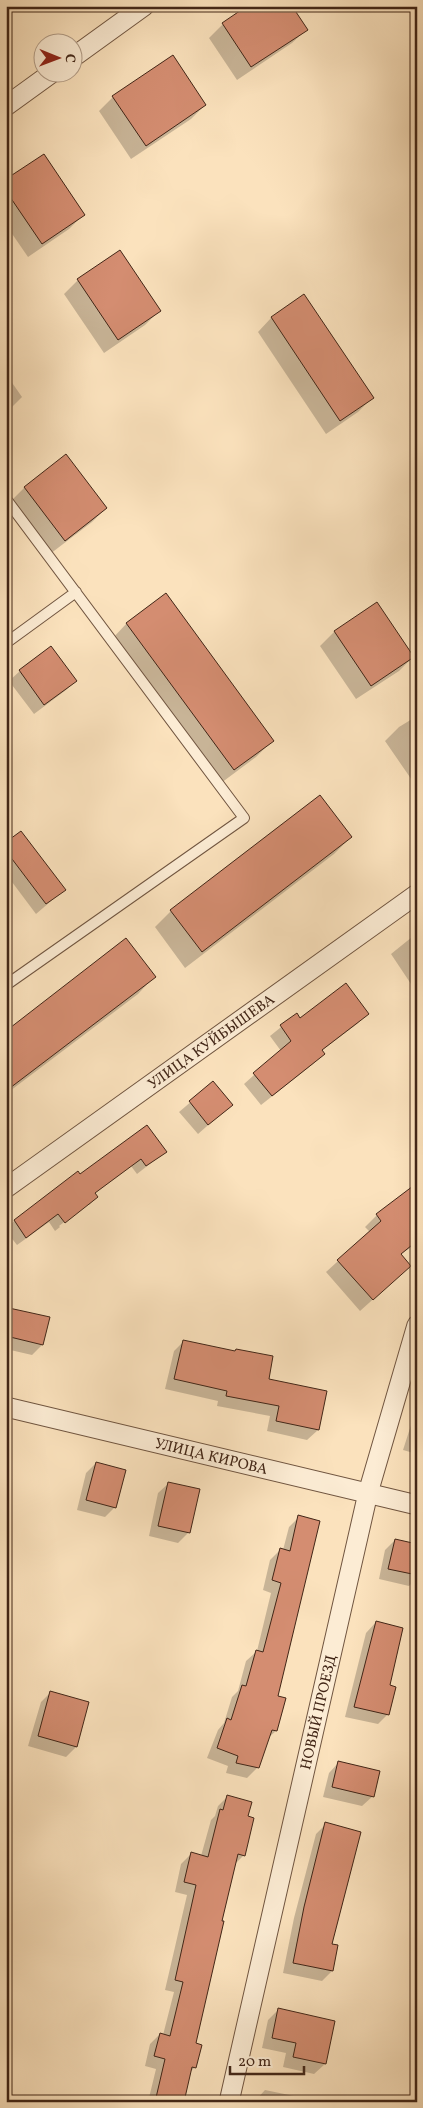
<svg xmlns="http://www.w3.org/2000/svg" width="423" height="2108" font-family="Vollkorn,serif">
<style>
.shadow{fill:#0003}
.building{fill:#d48d71;stroke:#422617}
.lines{fill:none;stroke-linecap:round;stroke-linejoin:round}
.lane-casing{stroke:#705540;stroke-width:12}
.street-casing{stroke:#705540;stroke-width:21}
.lane{stroke:#fcecd4;stroke-width:10}
.street{stroke:#fcecd4;stroke-width:19}
.labels{text-anchor:middle;stroke-width:4.5;stroke-linejoin:round;paint-order:stroke}
.street-label{font-size:15px;fill:#422617;stroke:#fcecd4}
</style>
<rect width="100%" height="100%" fill="#fbe2bd"/>
<filter id="stains"><feTurbulence type="fractalNoise" baseFrequency=".004" numOctaves="4"/><feColorMatrix values="0 0 0 0 .2 0 0 0 0 .09 0 0 0 0 .02 0 0 0 .5 -.17"/></filter>
<radialGradient id="worn" r=".72"><stop offset=".6" stop-color="#630" stop-opacity="0"/><stop offset="1" stop-color="#630" stop-opacity=".3"/></radialGradient>
<path class="shadow" d="M 249,6 L 306,30 L 292,43 L 237,80 L 209,38 L 223,24 Z
M 172,57 L 205,105 L 191,119 L 131,159 L 99,111 L 113,97 Z
M 6,181 L 83,215 L 69,229 L 28,257 L 6,225 Z
M 78,280 L 159,311 L 145,325 L 104,353 L 64,294 Z
M 304,296 L 372,398 L 358,412 L 326,434 L 258,332 L 271,318 Z
M 6,374 L 22,397 L 6,413 Z
M 66,456 L 106,508 L 92,522 L 50,554 L 10,502 L 24,488 Z
M 6,587 L 11,593 L 6,598 Z
M 377,603 L 413,657 L 399,671 L 356,699 L 320,646 L 334,632 Z
M 127,623 L 272,741 L 256,757 L 217,786 L 111,640 Z
M 51,647 L 76,680 L 66,690 L 34,714 L 9,681 L 20,671 Z
M 417,716 L 417,786 L 416,786 L 385,741 L 399,727 Z
M 351,837 L 334,854 L 185,968 L 155,927 L 171,911 Z
M 6,844 L 64,890 L 36,914 L 6,874 Z
M 417,933 L 417,980 L 411,984 L 391,954 Z
M 154,977 L 138,994 L 6,1094 L 6,1032 Z
M 367,1014 L 357,1024 L 321,1051 L 323,1054 L 313,1064 L 261,1105 L 244,1084 L 281,1051 L 270,1036 L 296,1015 L 300,1020 Z
M 213,1083 L 231,1105 L 198,1134 L 179,1112 Z
M 165,1152 L 137,1174 L 131,1166 L 94,1194 L 97,1197 L 89,1205 L 89,1203 L 59,1226 L 60,1227 L 55,1231 L 49,1222 L 17,1245 L 6,1231 L 14,1221 L 78,1173 L 80,1176 Z
M 417,1185 L 417,1243 L 400,1255 L 398,1277 L 360,1311 L 326,1272 L 370,1232 L 365,1227 L 377,1215 Z
M 9,1309 L 42,1345 L 32,1355 L 6,1349 L 6,1312 Z
M 184,1341 L 234,1352 L 236,1350 L 267,1380 L 326,1392 L 318,1430 L 307,1440 L 267,1431 L 270,1416 L 217,1406 L 218,1401 L 165,1389 L 174,1351 Z
M 417,1417 L 417,1454 L 403,1450 L 412,1422 Z
M 6,1433 L 11,1434 L 6,1454 Z
M 96,1463 L 115,1507 L 105,1517 L 77,1510 L 86,1473 Z
M 169,1483 L 189,1532 L 178,1543 L 149,1536 L 158,1493 Z
M 299,1517 L 277,1697 L 276,1731 L 268,1738 L 257,1768 L 247,1778 L 226,1773 L 228,1766 L 207,1758 L 218,1730 L 224,1723 L 232,1697 L 238,1691 L 246,1661 L 257,1651 L 271,1593 L 263,1590 L 270,1560 L 280,1550 L 283,1550 L 289,1527 Z
M 395,1540 L 417,1545 L 417,1578 L 409,1586 L 379,1579 L 385,1550 Z
M 376,1622 L 388,1714 L 378,1724 L 345,1717 L 366,1633 Z
M 51,1692 L 76,1747 L 66,1757 L 28,1746 L 41,1702 Z
M 339,1762 L 373,1796 L 362,1806 L 323,1797 L 329,1773 Z
M 227,1797 L 246,1817 L 244,1855 L 235,1864 L 194,2044 L 195,2067 L 190,2072 L 183,2102 L 148,2102 L 156,2069 L 145,2066 L 150,2044 L 160,2034 L 163,2035 L 174,1992 L 165,1990 L 187,1895 L 175,1892 L 181,1864 L 191,1854 L 201,1856 L 211,1820 L 215,1816 L 218,1806 Z
M 326,1824 L 332,1971 L 322,1981 L 283,1973 L 294,1918 L 316,1834 Z
M 278,2010 L 334,2022 L 325,2064 L 314,2074 L 283,2067 L 286,2053 L 262,2048 L 268,2020 Z
M 417,2086 L 417,2102 L 411,2102 L 413,2090 Z
M 265,2090 L 299,2097 L 298,2102 L 254,2102 Z"/>
<path class="building" d="M 247,6 L 292,6 L 308,30 L 251,67 L 222,23 Z
M 173,55 L 206,105 L 146,146 L 112,96 Z
M 44,154 L 85,215 L 42,244 L 6,191 L 6,179 Z
M 120,250 L 161,311 L 118,340 L 77,279 Z
M 304,294 L 374,398 L 340,421 L 271,317 Z
M 66,454 L 107,508 L 65,541 L 24,487 Z
M 166,593 L 274,741 L 234,770 L 126,623 Z
M 377,602 L 414,657 L 371,686 L 334,631 Z
M 51,646 L 77,681 L 44,705 L 19,670 Z
M 320,795 L 352,837 L 202,952 L 170,910 Z
M 21,831 L 66,890 L 46,904 L 6,851 L 6,842 Z
M 126,938 L 156,977 L 6,1091 L 6,1031 Z
M 346,983 L 369,1014 L 322,1050 L 325,1054 L 272,1096 L 253,1073 L 291,1041 L 280,1025 L 297,1013 L 300,1018 Z
M 213,1081 L 233,1105 L 208,1125 L 189,1101 Z
M 147,1125 L 167,1152 L 146,1166 L 141,1159 L 95,1193 L 98,1197 L 65,1223 L 58,1214 L 26,1238 L 14,1220 L 78,1171 L 80,1174 Z
M 417,1183 L 417,1241 L 401,1254 L 411,1266 L 373,1300 L 337,1260 L 381,1221 L 376,1214 Z
M 9,1308 L 50,1317 L 43,1345 L 6,1336 L 6,1319 Z
M 183,1340 L 235,1351 L 236,1349 L 273,1356 L 269,1379 L 327,1391 L 319,1430 L 276,1421 L 279,1406 L 226,1396 L 227,1391 L 174,1379 Z
M 96,1462 L 126,1470 L 116,1508 L 86,1500 Z
M 168,1482 L 200,1489 L 190,1533 L 158,1526 Z
M 298,1515 L 320,1521 L 278,1696 L 286,1698 L 277,1731 L 272,1730 L 259,1768 L 236,1763 L 238,1756 L 217,1748 L 227,1718 L 231,1720 L 242,1685 L 246,1686 L 256,1650 L 263,1652 L 281,1583 L 272,1580 L 280,1548 L 290,1551 Z
M 395,1539 L 417,1544 L 417,1575 L 388,1569 Z
M 376,1621 L 403,1628 L 390,1685 L 396,1687 L 389,1715 L 354,1707 Z
M 50,1691 L 89,1702 L 77,1747 L 38,1736 Z
M 338,1761 L 380,1771 L 374,1797 L 332,1787 Z
M 227,1795 L 252,1802 L 248,1816 L 254,1818 L 245,1856 L 238,1854 L 222,1921 L 224,1921 L 196,2043 L 202,2045 L 196,2068 L 192,2067 L 184,2102 L 155,2102 L 165,2059 L 154,2056 L 160,2033 L 170,2036 L 183,1982 L 175,1980 L 196,1885 L 184,1882 L 191,1852 L 208,1857 L 220,1809 L 223,1810 Z
M 325,1822 L 361,1832 L 332,1944 L 338,1945 L 333,1971 L 293,1963 L 304,1907 Z
M 278,2008 L 335,2021 L 326,2064 L 293,2057 L 296,2043 L 272,2038 Z"/>
<g class="lines">
<defs>
<path id="lane" d="M 6,499 L 244,818 L 6,985
M 6,643 L 76,592"/>
<g id="street">
<path d="M 72,58 L 144,6"/>
<path d="M 6,106 L 53,72"/>
<path id="s1" d="M 6,1188 L 417,894"/>
<path id="s2" d="M 6,1407 L 417,1505"/>
<path id="s3" d="M 229,2102 L 368,1493 L 417,1325"/>
</g>
</defs>
<use href="#lane" class="lane-casing"/>
<use href="#street" class="street-casing"/>
<use href="#lane" class="lane"/>
<use href="#street" class="street"/>
</g>
<g class="labels">
<g class="street-label">
<text dy="5" stroke="none"><textPath href="#s1" startOffset="252">УЛИЦА КУЙБЫШЕВА</textPath></text>
<text dy="5" stroke="none"><textPath href="#s2" startOffset="211">УЛИЦА КИРОВА</textPath></text>
<text dy="5" stroke="none"><textPath href="#s3" startOffset="400">НОВЫЙ ПРОЕЗД</textPath></text>
</g>
</g>
<rect width="423" height="2108" fill="none" stroke="#fbe2bd" stroke-width="25"/>
<rect x="8" y="8" width="408" height="2093" fill="none" stroke="#422617" stroke-width="2.5"/>
<rect x="12" y="12" width="398" height="2083" fill="none" stroke="#422617"/>
<g transform="translate(58 58) rotate(91)"><circle r="24" fill="#fcecd4" stroke="#b29d88"/>
<path d="M0-4L9 19L0 12L-9 19Z" fill="#8f2418"/>
<text y="-8" font-size="14" font-weight="bold" text-anchor="middle" fill="#422617">С</text>
</g>
<path d="M230 2066v8h74v-8" fill="none" stroke="#422617" stroke-width="2.5"/>
<text x="238" y="2066" font-size="15" fill="#422617" stroke="#fcecd4" stroke-width="4" paint-order="stroke">20 m</text>
<rect width="100%" height="100%" filter="url(#stains)"/>
<rect width="100%" height="100%" fill="url(#worn)"/>
</svg>
